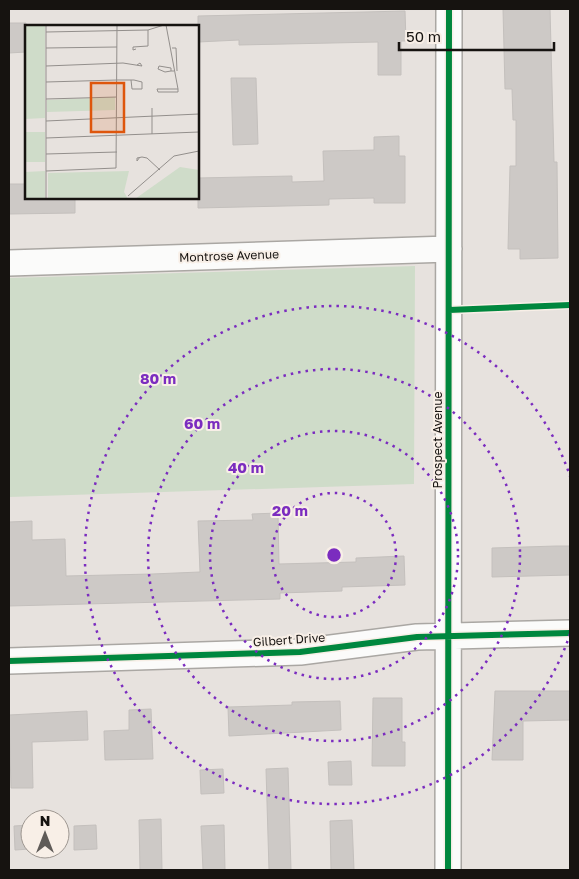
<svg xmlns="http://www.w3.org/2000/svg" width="579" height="879" font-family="'Golos Text',sans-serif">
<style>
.green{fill:#cfdcc9}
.building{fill:#cdc9c6;stroke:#c4c0bd}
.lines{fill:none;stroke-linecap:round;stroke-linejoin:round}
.minor-casing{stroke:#aaa7a3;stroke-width:28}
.minor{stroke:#fbfbfa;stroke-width:25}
.cycleway-casing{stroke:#f8efe7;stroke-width:9}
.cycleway{stroke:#00873e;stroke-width:6}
.ring{fill:none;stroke:#7b2cbf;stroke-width:2.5;stroke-dasharray:2.5 5}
.labels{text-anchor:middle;stroke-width:4;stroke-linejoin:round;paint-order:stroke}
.street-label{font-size:12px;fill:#161310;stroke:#f8efe7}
.inset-road{fill:none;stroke:#938f8c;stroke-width:1}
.view{fill:#de560c;fill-opacity:0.15;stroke:#de560c;stroke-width:2.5}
.inset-edge{fill:none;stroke:#161310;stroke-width:2.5}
.centre{fill:#7b2cbf;stroke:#f8efe7;stroke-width:2.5}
.ring-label{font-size:15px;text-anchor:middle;font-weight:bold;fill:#7b2cbf;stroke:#f8efe7;stroke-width:4;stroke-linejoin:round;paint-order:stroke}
</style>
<rect width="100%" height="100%" fill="#e7e2de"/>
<path class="green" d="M 415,266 L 414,484 L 9,497 L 9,278 Z"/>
<path class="building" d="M 503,9 L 550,9 L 554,162 L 557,162 L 558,258 L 520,259 L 520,249 L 508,249 L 510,166 L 516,166 L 516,120 L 513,120 L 512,89 L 505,89 Z
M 405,11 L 406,41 L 401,41 L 401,75 L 378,75 L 378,42 L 239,45 L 239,40 L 198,42 L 198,16 Z
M 9,23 L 26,23 L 26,52 L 9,53 Z
M 231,78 L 256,78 L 258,144 L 233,145 Z
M 399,136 L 399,156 L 405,156 L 405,203 L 374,203 L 374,198 L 329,199 L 329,205 L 198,208 L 198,178 L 292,176 L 292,182 L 324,181 L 323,151 L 374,150 L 374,137 Z
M 9,184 L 26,184 L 26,198 L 75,198 L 75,213 L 9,214 Z
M 278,513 L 279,564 L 356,562 L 356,558 L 404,556 L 405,585 L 342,587 L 342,591 L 280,593 L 280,599 L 9,606 L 9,522 L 32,521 L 32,540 L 65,539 L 66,576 L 152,574 L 200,572 L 198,521 L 253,520 L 252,514 Z
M 556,546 L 570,546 L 570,575 L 492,577 L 492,548 Z
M 495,691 L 570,691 L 570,720 L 523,721 L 523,760 L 492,760 Z
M 373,698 L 402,698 L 402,742 L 405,742 L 405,766 L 372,766 Z
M 340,701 L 341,730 L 229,736 L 228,707 L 292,705 L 292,702 Z
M 151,709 L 153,759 L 105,760 L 104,731 L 129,730 L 129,710 Z
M 87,711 L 88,740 L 32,742 L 33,788 L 11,788 L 9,715 Z
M 351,761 L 352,785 L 329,785 L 328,762 Z
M 288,768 L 291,870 L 269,870 L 266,769 Z
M 223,769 L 224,793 L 201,794 L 200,770 Z
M 161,819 L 162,870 L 140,870 L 139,820 Z
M 352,820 L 354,870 L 331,870 L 330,821 Z
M 30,825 L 30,849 L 15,850 L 14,826 Z
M 96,825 L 97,849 L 74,850 L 74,826 Z
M 224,825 L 225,870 L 203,870 L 201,826 Z"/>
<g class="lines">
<defs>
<path id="minor" d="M 9,263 L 449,249
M 9,661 L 300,652 L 417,637 L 570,633
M 448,870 L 449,9"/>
</defs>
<use href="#minor" class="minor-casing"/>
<use href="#minor" class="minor"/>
<defs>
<path id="cycleway" d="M 449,310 L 570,305
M 9,661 L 300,652 L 417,637 L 570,633
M 448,870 L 449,9"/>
</defs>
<use href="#cycleway" class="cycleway-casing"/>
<use href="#cycleway" class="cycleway"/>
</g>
<g class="ring">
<circle cx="334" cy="555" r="62"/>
<circle cx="334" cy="555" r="124"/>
<circle cx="334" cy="555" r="186"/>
<path d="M570 634A249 249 0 1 1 570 476"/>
</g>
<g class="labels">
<g class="street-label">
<text transform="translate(229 256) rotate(-2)" y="4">Montrose Avenue</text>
<text transform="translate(438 440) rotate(-90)" y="4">Prospect Avenue</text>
<text transform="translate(289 640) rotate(-4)" y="4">Gilbert Drive</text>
</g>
</g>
<g transform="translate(25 25)">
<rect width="174" height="174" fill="#e7e2de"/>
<path d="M 0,0 L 20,0 L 20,93 L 0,94 ZM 90,72 L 90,85 L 22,87 L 22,75 ZM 0,107 L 20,107 L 20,137 L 0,137 ZM 155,142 L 174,145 L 174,174 L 110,174 ZM 20,146 L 20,173 L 0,174 L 0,147 ZM 104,146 L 99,167 L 103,174 L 23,174 L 23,148 Z" fill="#cfdcc9"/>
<path class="inset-road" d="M 141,0 L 153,64M 21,7 L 123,5 L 139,0M 21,23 L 92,22M 147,23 L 151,23 L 152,46M 111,24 L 108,25 L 108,22 L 123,21 L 123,5M 21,41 L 98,38 L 117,41 L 115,38 L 112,40M 146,46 L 146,43 L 134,41 L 133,44 L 140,47 L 146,46 L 149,46M 21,57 L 92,55 L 109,55 L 117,57 L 117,64 L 107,64 L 106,55M 132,64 L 133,67 L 153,67 L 153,64M 132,64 L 153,64M 21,74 L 92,72M 127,83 L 127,109M 21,96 L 174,89M 21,113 L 174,107M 21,129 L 92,127M 115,132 L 112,136 L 112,133 L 117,132 L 122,133 L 135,145M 21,146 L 91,143 L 92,0M 103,171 L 149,131 L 174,126M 21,174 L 21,0"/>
<path class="view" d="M 66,58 L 99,58 L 99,107 L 66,107 Z"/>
<rect width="174" height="174" class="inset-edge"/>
</g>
<circle cx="334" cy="555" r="8" class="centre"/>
<g class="ring-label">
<text x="158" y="384">80 m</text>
<text x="202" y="429">60 m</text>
<text x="246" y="473">40 m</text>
<text x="290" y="516">20 m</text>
</g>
<rect width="579" height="879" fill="none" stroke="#161310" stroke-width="20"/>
<g transform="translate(45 834)"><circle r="24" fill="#f8efe7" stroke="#9e9791"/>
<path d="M0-4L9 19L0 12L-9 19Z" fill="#5f5b58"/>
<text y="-8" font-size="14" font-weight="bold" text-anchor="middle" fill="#161310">N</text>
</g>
<path d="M399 42v8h155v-8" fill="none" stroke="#161310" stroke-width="2.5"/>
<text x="406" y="42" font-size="15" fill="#161310" stroke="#f8efe7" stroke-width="4" paint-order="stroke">50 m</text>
</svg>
